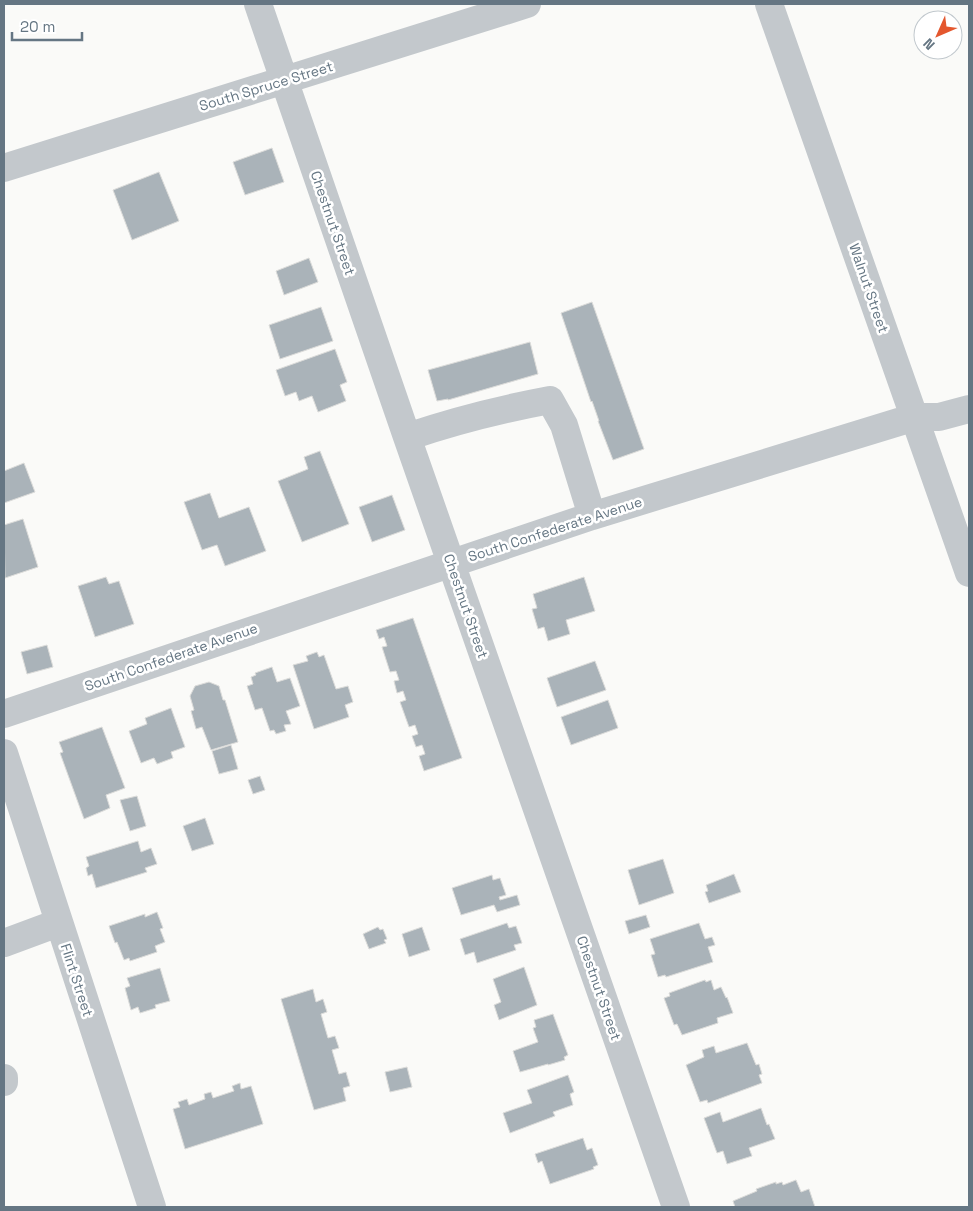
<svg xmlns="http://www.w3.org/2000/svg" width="973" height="1211" font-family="'Space Grotesk',sans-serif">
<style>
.building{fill:#aab3b9;stroke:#dcdcda}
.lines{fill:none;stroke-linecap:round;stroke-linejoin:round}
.minor{stroke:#c3c8cc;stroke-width:28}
.labels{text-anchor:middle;stroke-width:5;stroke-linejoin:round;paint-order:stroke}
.street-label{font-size:14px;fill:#657683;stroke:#fff}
</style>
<rect width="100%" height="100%" fill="#fafaf8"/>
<path class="building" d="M 272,148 L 284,182 L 245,195 L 233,162 Z
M 159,172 L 179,221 L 132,240 L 113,190 Z
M 309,258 L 318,282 L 284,295 L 276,271 Z
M 592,302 L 644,449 L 613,460 L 598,421 L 599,421 L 592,401 L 591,402 L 561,313 Z
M 321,307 L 333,341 L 280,359 L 269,325 Z
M 530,342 L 538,374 L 448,400 L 448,399 L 437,401 L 428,370 Z
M 335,349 L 347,382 L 340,385 L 346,401 L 318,412 L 312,396 L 299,401 L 296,392 L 285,396 L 276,370 Z
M 320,451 L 349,524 L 302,542 L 278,481 L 308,469 L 304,457 Z
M 24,463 L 35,492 L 4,503 L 4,471 Z
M 210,493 L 219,518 L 249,507 L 266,551 L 225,566 L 217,545 L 202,550 L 184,502 Z
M 392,495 L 405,530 L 372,542 L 359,507 Z
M 23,519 L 38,567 L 5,578 L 4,525 Z
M 106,577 L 109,584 L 119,581 L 134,624 L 95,637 L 78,586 Z
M 584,577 L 595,611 L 566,620 L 570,634 L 548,641 L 544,627 L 538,629 L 532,609 L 537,608 L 533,594 Z
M 413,618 L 462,758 L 424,771 L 419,756 L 425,754 L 422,745 L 416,747 L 412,736 L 418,734 L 415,725 L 409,727 L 400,702 L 406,700 L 403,691 L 397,693 L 394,681 L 399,680 L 396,671 L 390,672 L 382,647 L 387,646 L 384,637 L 379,639 L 376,630 Z
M 47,645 L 53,667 L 27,674 L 21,652 Z
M 317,652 L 319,657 L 324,655 L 336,689 L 348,686 L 353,702 L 345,705 L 349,717 L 314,729 L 293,665 L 308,661 L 306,656 Z
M 595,661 L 606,690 L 557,707 L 547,678 Z
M 272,667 L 277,682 L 290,678 L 300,706 L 286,711 L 291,724 L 284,725 L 286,731 L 276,734 L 274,730 L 270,731 L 262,708 L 255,710 L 247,686 L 253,684 L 251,677 L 256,675 L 255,673 Z
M 209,682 L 219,686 L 223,700 L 225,700 L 238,742 L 211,750 L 202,727 L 196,729 L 191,711 L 194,710 L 190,696 L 195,686 Z
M 608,700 L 618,728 L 571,745 L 561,717 Z
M 171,708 L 185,747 L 171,752 L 173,758 L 157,764 L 154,758 L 141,763 L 129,731 L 147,724 L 145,718 Z
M 102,727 L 125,788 L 106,795 L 110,808 L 84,819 L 60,753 L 63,752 L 59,742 Z
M 231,745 L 238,769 L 219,774 L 212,751 Z
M 260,776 L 265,790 L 253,794 L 248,780 Z
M 137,796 L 146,826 L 130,831 L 120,800 Z
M 205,818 L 214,844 L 192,851 L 183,826 Z
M 138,841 L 141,852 L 151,848 L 157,864 L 145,868 L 147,872 L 96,888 L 92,874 L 88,876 L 86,868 L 89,866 L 86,857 Z
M 663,859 L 674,893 L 639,905 L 628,870 Z
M 734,874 L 741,892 L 709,903 L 705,892 L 708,891 L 706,885 Z
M 492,875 L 493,880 L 500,878 L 506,895 L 499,897 L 500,900 L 517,895 L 520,905 L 497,912 L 494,905 L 461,915 L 452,888 Z
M 157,912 L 163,928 L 160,929 L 165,942 L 155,946 L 157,952 L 130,961 L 129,958 L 124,960 L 117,942 L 115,943 L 109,926 L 145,914 L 145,917 Z
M 646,915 L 650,927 L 629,934 L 625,921 Z
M 507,923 L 509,928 L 516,926 L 522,943 L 514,945 L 516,950 L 477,963 L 474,952 L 465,955 L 460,939 Z
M 699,923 L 705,939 L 712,937 L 715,945 L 708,947 L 713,962 L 666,977 L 665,975 L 658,977 L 651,955 L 655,954 L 650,939 Z
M 378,927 L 380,930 L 383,929 L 387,939 L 384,940 L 386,943 L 369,949 L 363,934 Z
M 422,927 L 430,950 L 409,957 L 402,934 Z
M 524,967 L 537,1005 L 499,1020 L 494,1005 L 501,1002 L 493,979 Z
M 160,968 L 170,1001 L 155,1005 L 156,1008 L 140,1013 L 138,1007 L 131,1010 L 125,988 L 130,986 L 127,978 Z
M 705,980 L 706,982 L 711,980 L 714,990 L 721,987 L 726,998 L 727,997 L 733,1013 L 717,1018 L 718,1023 L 682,1035 L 677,1024 L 674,1025 L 664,998 L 670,996 L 669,993 Z
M 313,989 L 316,1002 L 323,999 L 327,1012 L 321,1014 L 328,1038 L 335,1036 L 339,1048 L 332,1050 L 339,1074 L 346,1072 L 350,1086 L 343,1088 L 346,1101 L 314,1110 L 281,999 Z
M 553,1014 L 568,1055 L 564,1057 L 565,1060 L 548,1065 L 548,1064 L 520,1072 L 513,1051 L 538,1042 L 533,1028 L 536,1027 L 534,1020 Z
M 747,1043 L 756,1065 L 759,1064 L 762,1074 L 759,1075 L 762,1083 L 708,1103 L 707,1100 L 700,1102 L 686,1065 L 704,1057 L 702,1050 L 714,1046 L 716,1053 Z
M 407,1067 L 412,1087 L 390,1092 L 385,1072 Z
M 568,1075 L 574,1092 L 570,1094 L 573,1105 L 553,1112 L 555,1116 L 510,1133 L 503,1113 L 532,1103 L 527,1090 Z
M 240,1083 L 241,1089 L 251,1086 L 263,1124 L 185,1149 L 173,1109 L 180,1107 L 178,1102 L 187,1099 L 189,1105 L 205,1099 L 204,1094 L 211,1092 L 213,1098 L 234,1091 L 232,1086 Z
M 761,1108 L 767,1125 L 769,1124 L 775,1139 L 749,1148 L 752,1156 L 727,1164 L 723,1151 L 717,1153 L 704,1118 L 720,1112 L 723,1122 Z
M 583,1138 L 587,1150 L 592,1148 L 598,1165 L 593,1167 L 594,1169 L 550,1184 L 542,1161 L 538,1163 L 535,1154 Z
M 796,1180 L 801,1192 L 809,1189 L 815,1207 L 735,1207 L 733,1201 L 757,1191 L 756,1189 L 776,1182 L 776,1184 L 782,1182 L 783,1185 Z"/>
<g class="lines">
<path class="minor" d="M 258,4 L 407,437 L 676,1207
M 769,4 L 969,573
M 4,168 L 527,4
M 407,437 C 454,421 502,409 550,400 L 564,425 L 592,516
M 4,714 L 592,516 L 915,417 L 939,417 L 969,409
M 4,753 L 152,1207
M 4,943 L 58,923
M 4,1078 L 4,1082"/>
</g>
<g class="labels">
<g class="street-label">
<text transform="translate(266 86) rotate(-17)" y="5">South Spruce Street</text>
<text transform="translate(333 223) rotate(71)" y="5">Chestnut Street</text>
<text transform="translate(869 288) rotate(71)" y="5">Walnut Street</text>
<text transform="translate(555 529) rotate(-18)" y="5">South Confederate Avenue</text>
<text transform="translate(466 606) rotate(71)" y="5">Chestnut Street</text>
<text transform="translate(171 657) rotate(-19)" y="5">South Confederate Avenue</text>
<text transform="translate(77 980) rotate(72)" y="5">Flint Street</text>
<text transform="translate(599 988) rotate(71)" y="5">Chestnut Street</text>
</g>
</g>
<rect width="973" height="1211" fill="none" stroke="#657683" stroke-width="10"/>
<g transform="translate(938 35) rotate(225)"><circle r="24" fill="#ffffff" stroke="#c1c8cd"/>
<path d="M0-4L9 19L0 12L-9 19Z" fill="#e4572e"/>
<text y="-8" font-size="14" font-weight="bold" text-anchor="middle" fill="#657683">N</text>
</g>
<path d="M12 32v8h70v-8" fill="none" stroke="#657683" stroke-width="2.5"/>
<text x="20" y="32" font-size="15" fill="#657683" stroke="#ffffff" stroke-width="4" paint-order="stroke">20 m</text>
</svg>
